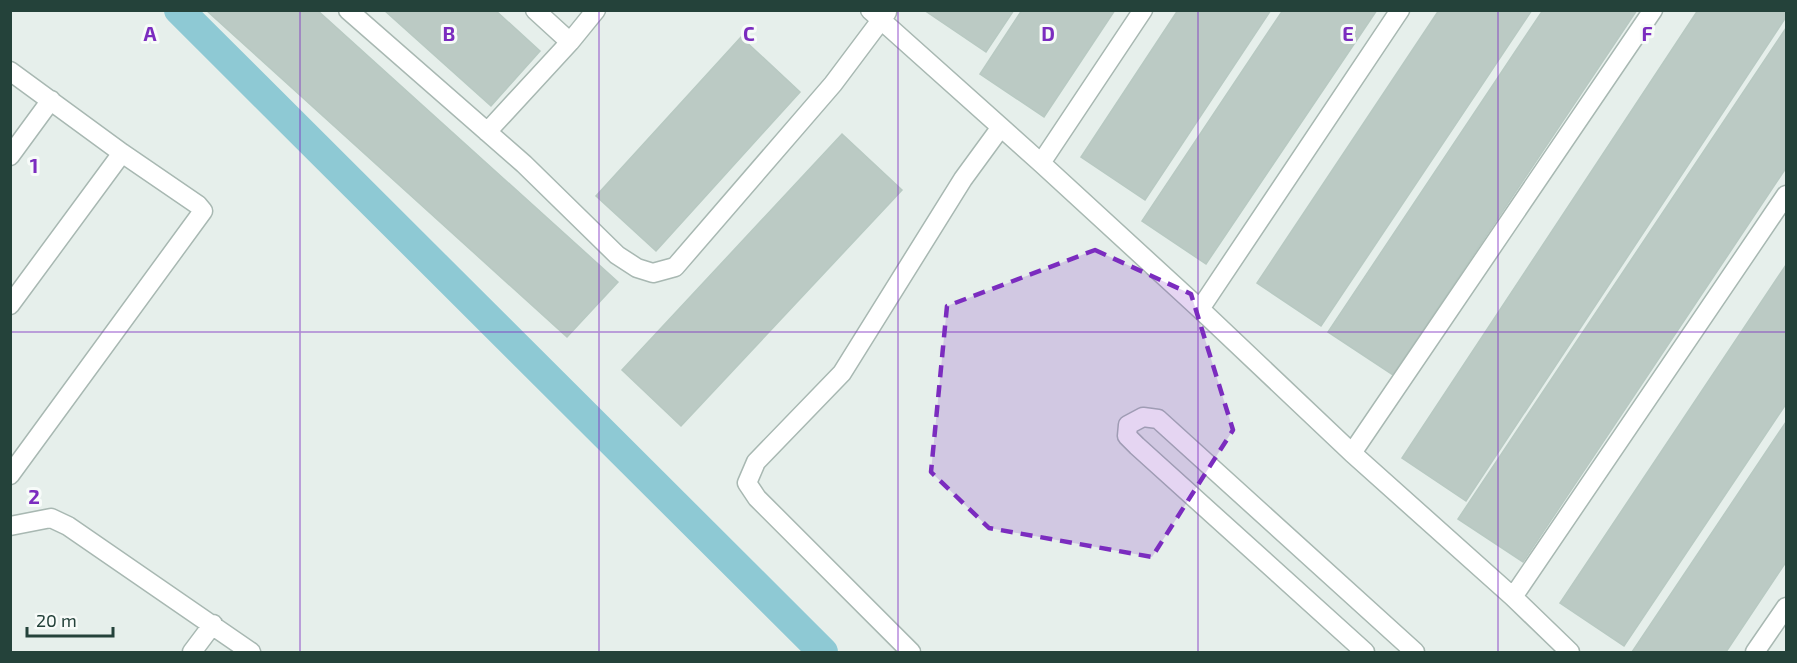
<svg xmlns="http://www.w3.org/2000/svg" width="1797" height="663" font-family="'Exo 2',sans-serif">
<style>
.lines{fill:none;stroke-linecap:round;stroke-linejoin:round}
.canal{stroke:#8ec9d4;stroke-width:30}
.building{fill:#bbcac4;stroke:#b8c9c2;stroke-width:1.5}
.minor-casing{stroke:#a8b8b2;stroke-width:21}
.minor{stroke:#fff;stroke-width:18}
.marked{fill:#7b2cbf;fill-opacity:0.2;stroke:#7b2cbf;stroke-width:4.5;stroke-dasharray:12 8;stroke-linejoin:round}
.grid{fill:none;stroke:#7b2cbf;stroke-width:1.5;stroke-opacity:0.55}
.grid-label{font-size:20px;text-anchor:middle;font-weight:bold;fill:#7b2cbf;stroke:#f7fbf9;stroke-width:6;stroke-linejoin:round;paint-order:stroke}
</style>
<rect width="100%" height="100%" fill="#e6efeb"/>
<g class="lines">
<path class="canal" d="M 179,10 L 823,652"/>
</g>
<path class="building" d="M 206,10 L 317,10 L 618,282 L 567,337 Z
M 384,10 L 495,10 L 540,51 L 491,106 Z
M 924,10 L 1014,10 L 986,52 Z
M 1022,10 L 1115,10 L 1044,117 L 980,74 Z
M 1178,10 L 1271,10 L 1145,200 L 1081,157 Z
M 1283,10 L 1377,10 L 1206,264 L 1142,221 Z
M 1439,10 L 1532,10 L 1321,326 L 1257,283 Z
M 1543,10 L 1637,10 L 1393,375 L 1328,332 Z
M 1698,10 L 1786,10 L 1786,17 L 1466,501 L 1402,458 Z
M 1786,28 L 1786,168 L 1523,562 L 1458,519 Z
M 741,37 L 800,92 L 656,251 L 596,196 Z
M 842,134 L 902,190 L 681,426 L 622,370 Z
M 1786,265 L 1786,404 L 1624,646 L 1560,603 Z
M 1786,422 L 1786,562 L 1726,652 L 1632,652 Z"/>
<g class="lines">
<defs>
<path id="minor" d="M 348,10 L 524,164 L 617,255 L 637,268 L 653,273 L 675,267 L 833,84 L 887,12
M 535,10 L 570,42
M 870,10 L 1041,163 L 1200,309 L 1352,453 L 1513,597 L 1570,652
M 10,71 L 122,153 L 198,205 L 203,211 L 10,475
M 487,132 L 570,42 L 596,10
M 10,156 L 51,100
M 1041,163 L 1143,10
M 10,305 L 122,153
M 1200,309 L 1400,10
M 1352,453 L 1653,10
M 10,526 L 51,518 L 68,526 L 251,652
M 1513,597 L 1786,195
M 192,652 L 213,624
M 911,652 L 757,498 L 747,483 L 756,462 L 842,373 L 963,179 L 1001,127
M 1365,652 L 1137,446 L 1127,436 L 1128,425 L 1143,417 L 1158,419 L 1415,652
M 1755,652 L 1786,607"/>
</defs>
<use href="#minor" class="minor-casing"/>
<use href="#minor" class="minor"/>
</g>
<path class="marked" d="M 1095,250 L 1191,294 L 1233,430 L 1152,557 L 989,528 L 931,472 L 947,306 Z"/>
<path class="grid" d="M 300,10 L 300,652M 599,10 L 599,652M 898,10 L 898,652M 1198,10 L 1198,652M 1498,10 L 1498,652M 10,332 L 1786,332"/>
<g class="grid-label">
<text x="150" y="41">A</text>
<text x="449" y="41">B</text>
<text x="749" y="41">C</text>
<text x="1048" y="41">D</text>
<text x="1348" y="41">E</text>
<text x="1647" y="41">F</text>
<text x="34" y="173">1</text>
<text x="34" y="504">2</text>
</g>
<rect width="1797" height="663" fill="none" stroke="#24423a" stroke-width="24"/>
<path d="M27 627v9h86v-9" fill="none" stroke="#24423a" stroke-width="3"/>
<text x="36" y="627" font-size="18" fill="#24423a" stroke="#f7fbf9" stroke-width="4.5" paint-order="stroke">20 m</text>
</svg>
